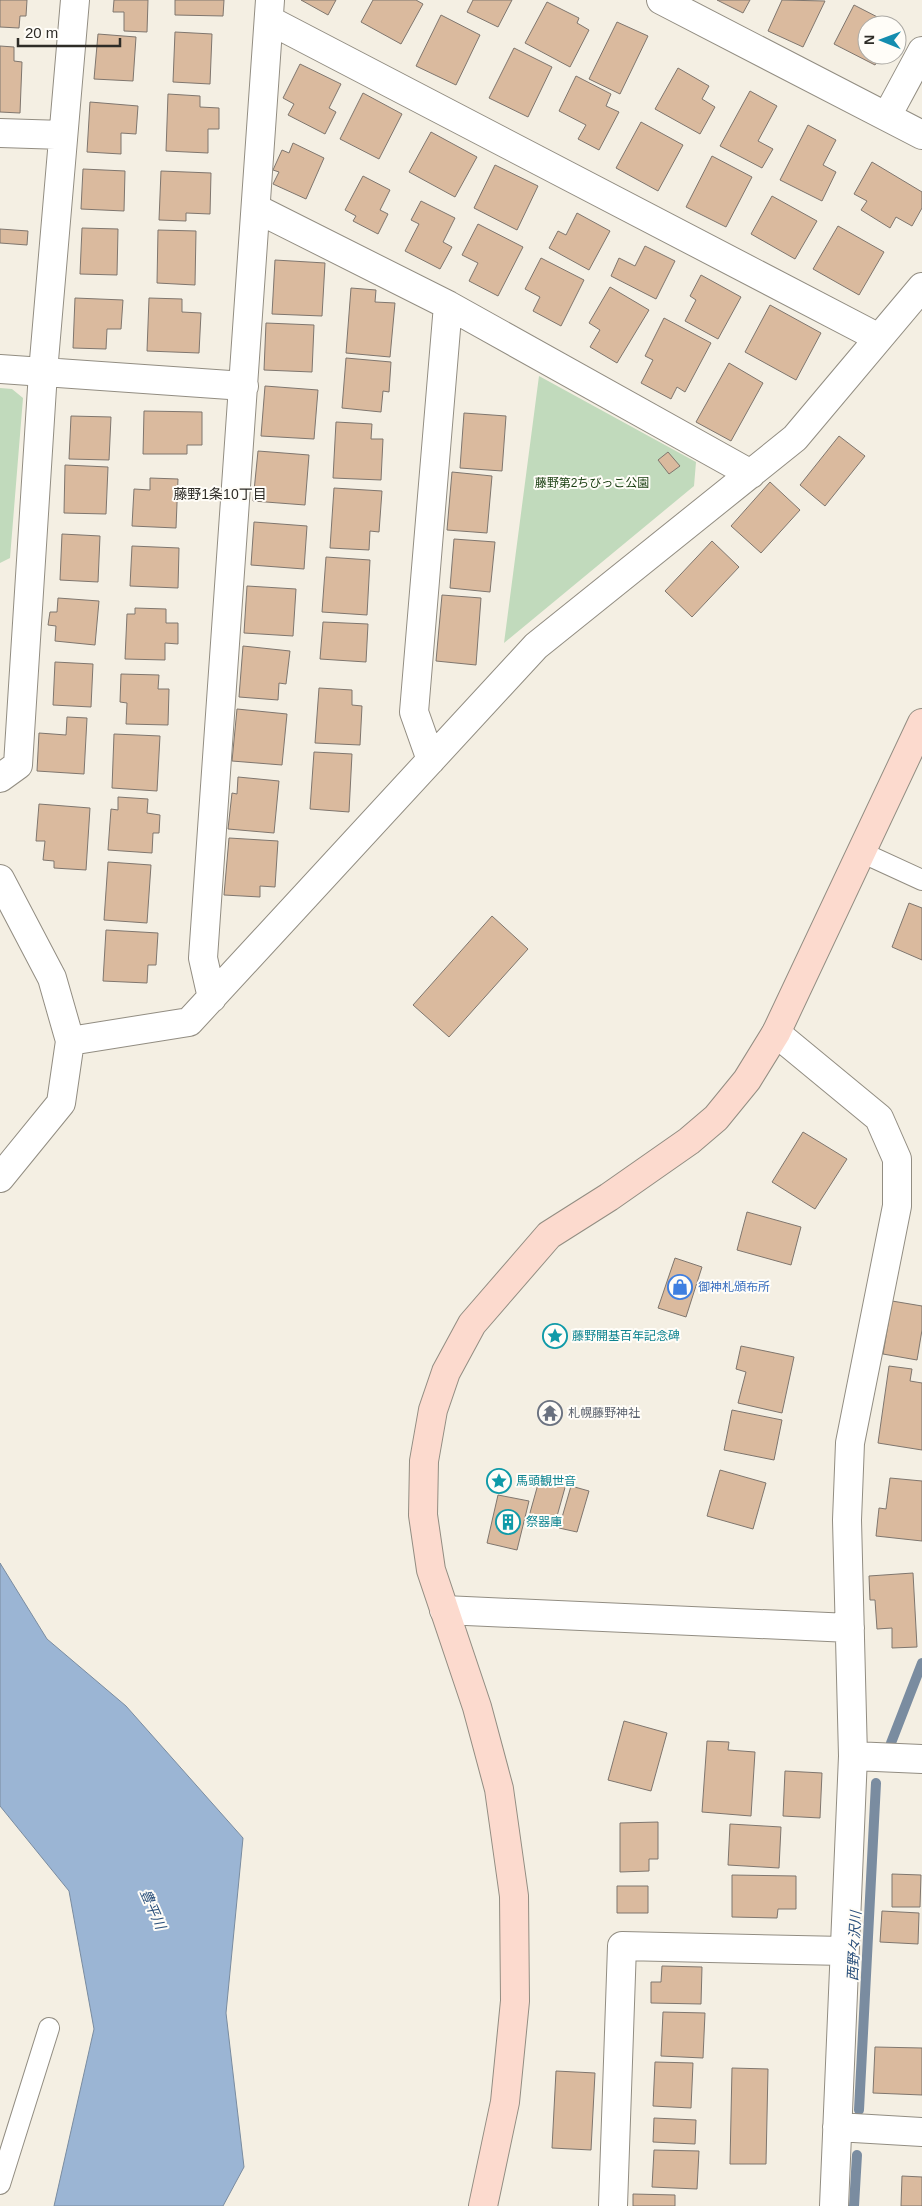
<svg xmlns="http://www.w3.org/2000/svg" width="922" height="2206" font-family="Arial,'Noto Sans JP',sans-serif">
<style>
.green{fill:#c1dabc}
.water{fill:#9bb5d4;stroke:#7a8ca0}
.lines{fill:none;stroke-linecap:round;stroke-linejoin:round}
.stream{stroke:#7a8ca0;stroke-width:10}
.building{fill:#daba9e;stroke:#7f766e}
.lane-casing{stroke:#928d82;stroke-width:22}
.street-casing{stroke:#928d82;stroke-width:30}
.secondary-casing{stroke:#928d82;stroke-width:30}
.lane{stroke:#fff;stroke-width:20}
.street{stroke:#fff;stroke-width:28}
.secondary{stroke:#fcdace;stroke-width:28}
.labels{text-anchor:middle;stroke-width:4;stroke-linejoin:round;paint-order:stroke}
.park-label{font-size:12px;fill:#1c4013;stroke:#fffdf8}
.shop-label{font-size:12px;fill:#366cbe;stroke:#fffdf8;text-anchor:start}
.culture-label{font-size:12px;fill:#0d838f;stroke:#fffdf8;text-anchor:start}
.worship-label{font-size:12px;fill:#5b616d;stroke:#fffdf8;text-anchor:start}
.neighbourhood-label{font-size:14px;fill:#2e2c27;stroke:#fffdf8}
.water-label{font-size:14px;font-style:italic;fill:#2c517c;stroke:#fffdf8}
</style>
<rect width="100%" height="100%" fill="#f4efe3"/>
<path class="green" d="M 539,376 L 696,462 L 694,486 L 504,643 Z
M 0,388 L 12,389 L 23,398 L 10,558 L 0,563 Z"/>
<path class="water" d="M 0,1563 L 47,1639 L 126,1706 L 243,1838 L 226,2013 L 244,2167 L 223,2206 L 54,2206 L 94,2029 L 69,1891 L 0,1806 Z"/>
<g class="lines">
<path class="stream" d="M 891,1743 L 922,1663
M 859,2110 L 876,1783
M 854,2206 L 857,2155"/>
</g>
<path class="building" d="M 0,0 L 27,0 L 26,16 L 20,16 L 19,28 L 0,27 Z
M 114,0 L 148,0 L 147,32 L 124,31 L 124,12 L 113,12 Z
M 175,0 L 224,0 L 223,16 L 175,15 Z
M 301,0 L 336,0 L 328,15 Z
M 373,0 L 416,0 L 423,4 L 401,44 L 361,22 Z
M 473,0 L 512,0 L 498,27 L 467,12 Z
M 717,0 L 750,0 L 743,13 Z
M 782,0 L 825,1 L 803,47 L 768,31 Z
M 547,2 L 579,18 L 577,23 L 589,30 L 570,67 L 525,43 Z
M 854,5 L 893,25 L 867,25 L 867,55 L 881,55 L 875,65 L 834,44 Z
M 441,15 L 480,35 L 456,85 L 416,66 Z
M 617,22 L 648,36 L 620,94 L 589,79 Z
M 175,32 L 212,34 L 210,84 L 173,82 Z
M 98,34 L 136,37 L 133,81 L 94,79 Z
M 0,46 L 14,47 L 14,61 L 22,62 L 20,113 L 0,112 Z
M 514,48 L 552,67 L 528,117 L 489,98 Z
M 300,64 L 341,84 L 329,108 L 336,112 L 325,134 L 288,115 L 294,104 L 283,98 Z
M 678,68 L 709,86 L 702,99 L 715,107 L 700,134 L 655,109 Z
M 576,76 L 611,94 L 606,106 L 619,112 L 599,150 L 578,139 L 586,125 L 559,111 Z
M 750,91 L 777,106 L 758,141 L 773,149 L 762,168 L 720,146 Z
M 363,93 L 402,114 L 379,159 L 340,139 Z
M 168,94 L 200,96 L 200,107 L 219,108 L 219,129 L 208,129 L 208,153 L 166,151 Z
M 90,102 L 138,106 L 136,134 L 121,133 L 121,154 L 87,152 Z
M 641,122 L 683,145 L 658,191 L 616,168 Z
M 808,125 L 836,140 L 823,165 L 836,172 L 822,201 L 780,180 Z
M 431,132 L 477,157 L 455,197 L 409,172 Z
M 293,143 L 324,158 L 306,199 L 273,184 L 279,172 L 273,170 L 282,150 L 289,153 Z
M 712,156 L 752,177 L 726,227 L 686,207 Z
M 872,162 L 922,192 L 922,208 L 912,226 L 896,217 L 890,228 L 861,210 L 867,201 L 854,194 Z
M 495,165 L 538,186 L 517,230 L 474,208 Z
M 83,169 L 125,171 L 124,211 L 81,209 Z
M 161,171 L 211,173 L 210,214 L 186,213 L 186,221 L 159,220 Z
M 363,176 L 390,190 L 380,210 L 388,214 L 378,234 L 353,221 L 356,216 L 345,210 Z
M 772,196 L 817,221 L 795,259 L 751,234 Z
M 421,201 L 455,218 L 443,242 L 452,247 L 440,269 L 405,251 L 419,224 L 411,220 Z
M 577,213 L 610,231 L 589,270 L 549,248 L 558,231 L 566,235 Z
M 478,224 L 523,247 L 498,296 L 469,281 L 478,263 L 462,255 Z
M 838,226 L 884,252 L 859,295 L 813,269 Z
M 82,228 L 118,229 L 117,275 L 80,274 Z
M 0,229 L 28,231 L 27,245 L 0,243 Z
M 158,230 L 196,231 L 195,285 L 157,283 Z
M 645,246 L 675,261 L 656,299 L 611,276 L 619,258 L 635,266 Z
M 541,258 L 584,280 L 561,326 L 533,311 L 540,297 L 525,289 Z
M 275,260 L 325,263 L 322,316 L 272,314 Z
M 701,275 L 741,297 L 718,339 L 685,321 L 696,300 L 690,296 Z
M 610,287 L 649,310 L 617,363 L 590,347 L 600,330 L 589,323 Z
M 351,288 L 376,290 L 375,302 L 395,303 L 390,357 L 346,353 Z
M 75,298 L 123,300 L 121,329 L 107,329 L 106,349 L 73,348 Z
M 149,298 L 182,299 L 182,312 L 201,313 L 199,353 L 147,351 Z
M 770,305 L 821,333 L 796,380 L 745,352 Z
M 664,318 L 711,343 L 685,392 L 677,387 L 671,399 L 641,383 L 653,360 L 645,356 Z
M 266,323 L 314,325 L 312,372 L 264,370 Z
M 346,358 L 391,362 L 389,392 L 383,391 L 381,412 L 342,408 Z
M 729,363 L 763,383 L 731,441 L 696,422 Z
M 265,386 L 318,390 L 314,439 L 261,436 Z
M 144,411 L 202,412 L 202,445 L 187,445 L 187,454 L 143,454 Z
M 464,413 L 506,416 L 502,471 L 460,468 Z
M 71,416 L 111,417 L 109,460 L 69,459 Z
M 336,422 L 372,424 L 371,439 L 383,439 L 381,480 L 333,478 Z
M 839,436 L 865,456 L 825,506 L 800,485 Z
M 258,451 L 309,455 L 305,505 L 253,501 Z
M 668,452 L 680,466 L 669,474 L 658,460 Z
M 65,465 L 108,467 L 106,514 L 64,513 Z
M 452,472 L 492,476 L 487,533 L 447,530 Z
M 150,478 L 178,479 L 176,528 L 132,526 L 134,489 L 150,490 Z
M 770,482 L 800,510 L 761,553 L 731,526 Z
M 334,488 L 382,491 L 379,532 L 370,531 L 369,550 L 330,548 Z
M 254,522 L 307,526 L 304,569 L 251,565 Z
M 62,534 L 100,536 L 98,582 L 60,580 Z
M 454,539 L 495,542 L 490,592 L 450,588 Z
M 712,541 L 739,567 L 692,617 L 665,591 Z
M 132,546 L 179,548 L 178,588 L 130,586 Z
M 326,557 L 370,560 L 367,615 L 322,612 Z
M 247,586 L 296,589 L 293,636 L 244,633 Z
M 442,595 L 481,598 L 476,665 L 436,661 Z
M 58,598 L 99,601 L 95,645 L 55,641 L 56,626 L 48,625 L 50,612 L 57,612 Z
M 135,608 L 166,609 L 166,623 L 178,623 L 178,644 L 165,643 L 165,660 L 125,659 L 127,614 L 135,614 Z
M 323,622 L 368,624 L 366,662 L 320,659 Z
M 243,646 L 290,651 L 286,684 L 279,683 L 278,700 L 239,697 Z
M 55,662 L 93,664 L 91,707 L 53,705 Z
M 121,674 L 159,675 L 158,689 L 169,689 L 168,725 L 126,724 L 127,703 L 120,702 Z
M 319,688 L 352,690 L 352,705 L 362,706 L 360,745 L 315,743 Z
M 237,709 L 287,714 L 282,765 L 232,761 Z
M 67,717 L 87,718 L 84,774 L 37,771 L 39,733 L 66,735 Z
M 114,734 L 160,736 L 157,791 L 112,788 Z
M 314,752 L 352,754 L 349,812 L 310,809 Z
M 238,777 L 279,781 L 274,833 L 228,829 L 232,793 L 237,794 Z
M 118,797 L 148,799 L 147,813 L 160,815 L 159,833 L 153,833 L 152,853 L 108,850 L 111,809 L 118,810 Z
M 39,804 L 90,808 L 86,870 L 54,868 L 54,861 L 43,860 L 45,841 L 36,841 Z
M 229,838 L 278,841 L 275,887 L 260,886 L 260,897 L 224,895 Z
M 108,862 L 151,865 L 147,923 L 104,920 Z
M 909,903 L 922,908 L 922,960 L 892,947 Z
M 492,916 L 528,949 L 449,1037 L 413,1005 Z
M 106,930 L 158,933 L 156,965 L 148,965 L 147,983 L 103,981 Z
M 803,1132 L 847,1159 L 815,1209 L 772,1182 Z
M 747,1212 L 801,1227 L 791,1265 L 737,1250 Z
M 675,1258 L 702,1267 L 686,1317 L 658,1308 Z
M 892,1301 L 922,1306 L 922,1330 L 917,1360 L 883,1354 Z
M 741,1346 L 794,1357 L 782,1413 L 738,1403 L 746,1372 L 736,1369 Z
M 889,1366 L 912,1369 L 910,1381 L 922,1383 L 922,1450 L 878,1443 Z
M 732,1410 L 782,1420 L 774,1460 L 724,1450 Z
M 720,1470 L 766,1483 L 753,1529 L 707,1516 Z
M 540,1477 L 566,1484 L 554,1527 L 528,1520 Z
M 890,1478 L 922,1481 L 922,1541 L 876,1536 L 879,1508 L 886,1509 Z
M 571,1486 L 589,1491 L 577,1532 L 559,1528 Z
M 498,1495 L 529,1501 L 517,1550 L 487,1543 Z
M 913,1573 L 917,1647 L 892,1648 L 892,1628 L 877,1629 L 875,1600 L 870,1600 L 869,1576 Z
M 624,1721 L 667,1733 L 651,1791 L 608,1780 Z
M 707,1741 L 729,1742 L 728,1750 L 755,1752 L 751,1816 L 702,1812 Z
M 785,1771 L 822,1773 L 820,1818 L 783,1816 Z
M 658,1822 L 658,1859 L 649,1859 L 649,1871 L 620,1872 L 620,1823 Z
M 730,1824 L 781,1827 L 779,1868 L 728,1865 Z
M 892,1874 L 921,1875 L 920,1907 L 892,1907 Z
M 732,1875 L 796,1876 L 796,1909 L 778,1909 L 777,1918 L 732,1917 Z
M 617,1886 L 648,1886 L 648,1913 L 617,1913 Z
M 882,1911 L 919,1913 L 918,1944 L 880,1942 Z
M 662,1966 L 702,1967 L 701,2004 L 651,2003 L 651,1982 L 661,1982 Z
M 663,2012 L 705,2013 L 703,2058 L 661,2056 Z
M 875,2047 L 922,2048 L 922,2095 L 873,2093 Z
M 655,2062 L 693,2063 L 691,2108 L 653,2106 Z
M 732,2068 L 768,2069 L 766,2164 L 730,2164 Z
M 556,2071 L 595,2073 L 591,2150 L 552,2148 Z
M 654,2118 L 696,2120 L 695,2144 L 653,2142 Z
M 654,2150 L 699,2151 L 697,2189 L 652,2187 Z
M 902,2176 L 922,2177 L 922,2206 L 901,2206 Z
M 633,2194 L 675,2195 L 675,2206 L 633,2206 Z"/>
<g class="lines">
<defs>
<path id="lane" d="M 861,852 L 922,880
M 0,2184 L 49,2028"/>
<path id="street" d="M 661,0 L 922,135
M 269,20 L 879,338
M 887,116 L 922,51
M 0,133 L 63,135
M 257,209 L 448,305 L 751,474
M 0,369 L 244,386
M 431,760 L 414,712 L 448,305
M 0,778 L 18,765 L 43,372 L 75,0
M 0,879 L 52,978 L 70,1041 L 61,1103 L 0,1178
M 212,998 L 203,958 L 270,0
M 776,1033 L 879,1118 L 897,1159 L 897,1206 L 850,1443 L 847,1520 L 853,1756 L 834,2206
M 70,1041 L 189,1022 L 536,646 L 795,438 L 922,287
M 444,1610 L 850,1628
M 853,1756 L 922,1759
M 837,2127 L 922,2132
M 613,2206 L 622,1946 L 844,1951"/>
<path id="secondary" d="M 483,2206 L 505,2102 L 515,2001 L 514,1896 L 499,1789 L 477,1707 L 431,1570 L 423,1515 L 424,1461 L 433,1410 L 446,1372 L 472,1324 L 549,1235 L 609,1197 L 689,1141 L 716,1118 L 747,1080 L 776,1033 L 922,723"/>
</defs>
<use href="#lane" class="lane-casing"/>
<use href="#street" class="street-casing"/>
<use href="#secondary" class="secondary-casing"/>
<use href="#lane" class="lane"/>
<use href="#street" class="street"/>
<use href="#secondary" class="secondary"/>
</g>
<defs>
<symbol id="shop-ring" viewBox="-11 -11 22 22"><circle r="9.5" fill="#fffdf8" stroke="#3f7fe0" stroke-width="1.5"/><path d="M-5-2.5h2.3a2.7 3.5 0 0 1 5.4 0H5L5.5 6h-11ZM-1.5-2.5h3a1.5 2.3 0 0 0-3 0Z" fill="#3f7fe0"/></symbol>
<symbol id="sight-ring" viewBox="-11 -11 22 22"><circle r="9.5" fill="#fffdf8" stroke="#0f9aa8" stroke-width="1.5"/><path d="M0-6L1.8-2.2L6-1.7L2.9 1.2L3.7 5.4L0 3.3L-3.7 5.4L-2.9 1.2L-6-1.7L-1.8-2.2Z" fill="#0f9aa8"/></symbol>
<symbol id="temple-ring" viewBox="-11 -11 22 22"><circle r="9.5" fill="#fffdf8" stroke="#6b7280" stroke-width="1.5"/><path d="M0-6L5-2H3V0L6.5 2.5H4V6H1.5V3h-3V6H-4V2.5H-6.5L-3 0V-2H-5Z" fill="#6b7280"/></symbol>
<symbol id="building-ring" viewBox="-11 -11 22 22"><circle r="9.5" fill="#fffdf8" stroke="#0f9aa8" stroke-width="1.5"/><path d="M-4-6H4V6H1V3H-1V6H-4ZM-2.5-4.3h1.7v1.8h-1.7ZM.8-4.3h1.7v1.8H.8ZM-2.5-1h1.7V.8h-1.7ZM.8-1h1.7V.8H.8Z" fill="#0f9aa8"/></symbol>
</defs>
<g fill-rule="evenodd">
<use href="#shop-ring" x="666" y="1273" width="28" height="28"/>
<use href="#sight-ring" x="541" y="1322" width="28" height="28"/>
<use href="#temple-ring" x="536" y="1399" width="28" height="28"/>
<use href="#sight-ring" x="485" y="1467" width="28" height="28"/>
<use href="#building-ring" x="494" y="1508" width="28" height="28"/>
</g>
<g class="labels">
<g class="park-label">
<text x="592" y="487">藤野第2ちびっこ公園</text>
</g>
<g class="shop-label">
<text x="698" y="1291">御神札頒布所</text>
</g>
<g class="culture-label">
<text x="572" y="1340">藤野開基百年記念碑</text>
<text x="516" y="1485">馬頭観世音</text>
<text x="526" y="1526">祭器庫</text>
</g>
<g class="worship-label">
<text x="568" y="1417">札幌藤野神社</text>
</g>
<g class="neighbourhood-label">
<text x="220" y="499">藤野1条10丁目</text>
</g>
<g class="water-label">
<text transform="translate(153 1909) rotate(66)" y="5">豊平川</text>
<text transform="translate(854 1946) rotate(-87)" y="5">西野々沢川</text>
</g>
</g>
<g transform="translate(882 40) rotate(271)"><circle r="24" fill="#fffdf8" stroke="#aba9a4"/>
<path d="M0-4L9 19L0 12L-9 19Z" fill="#148daf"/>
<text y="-8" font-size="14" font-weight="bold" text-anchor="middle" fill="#2e2c27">N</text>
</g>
<path d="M18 38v8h102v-8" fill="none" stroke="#2e2c27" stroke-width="2.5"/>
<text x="25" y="38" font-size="15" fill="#2e2c27" stroke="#fffdf8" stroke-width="4" paint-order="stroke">20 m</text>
</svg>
